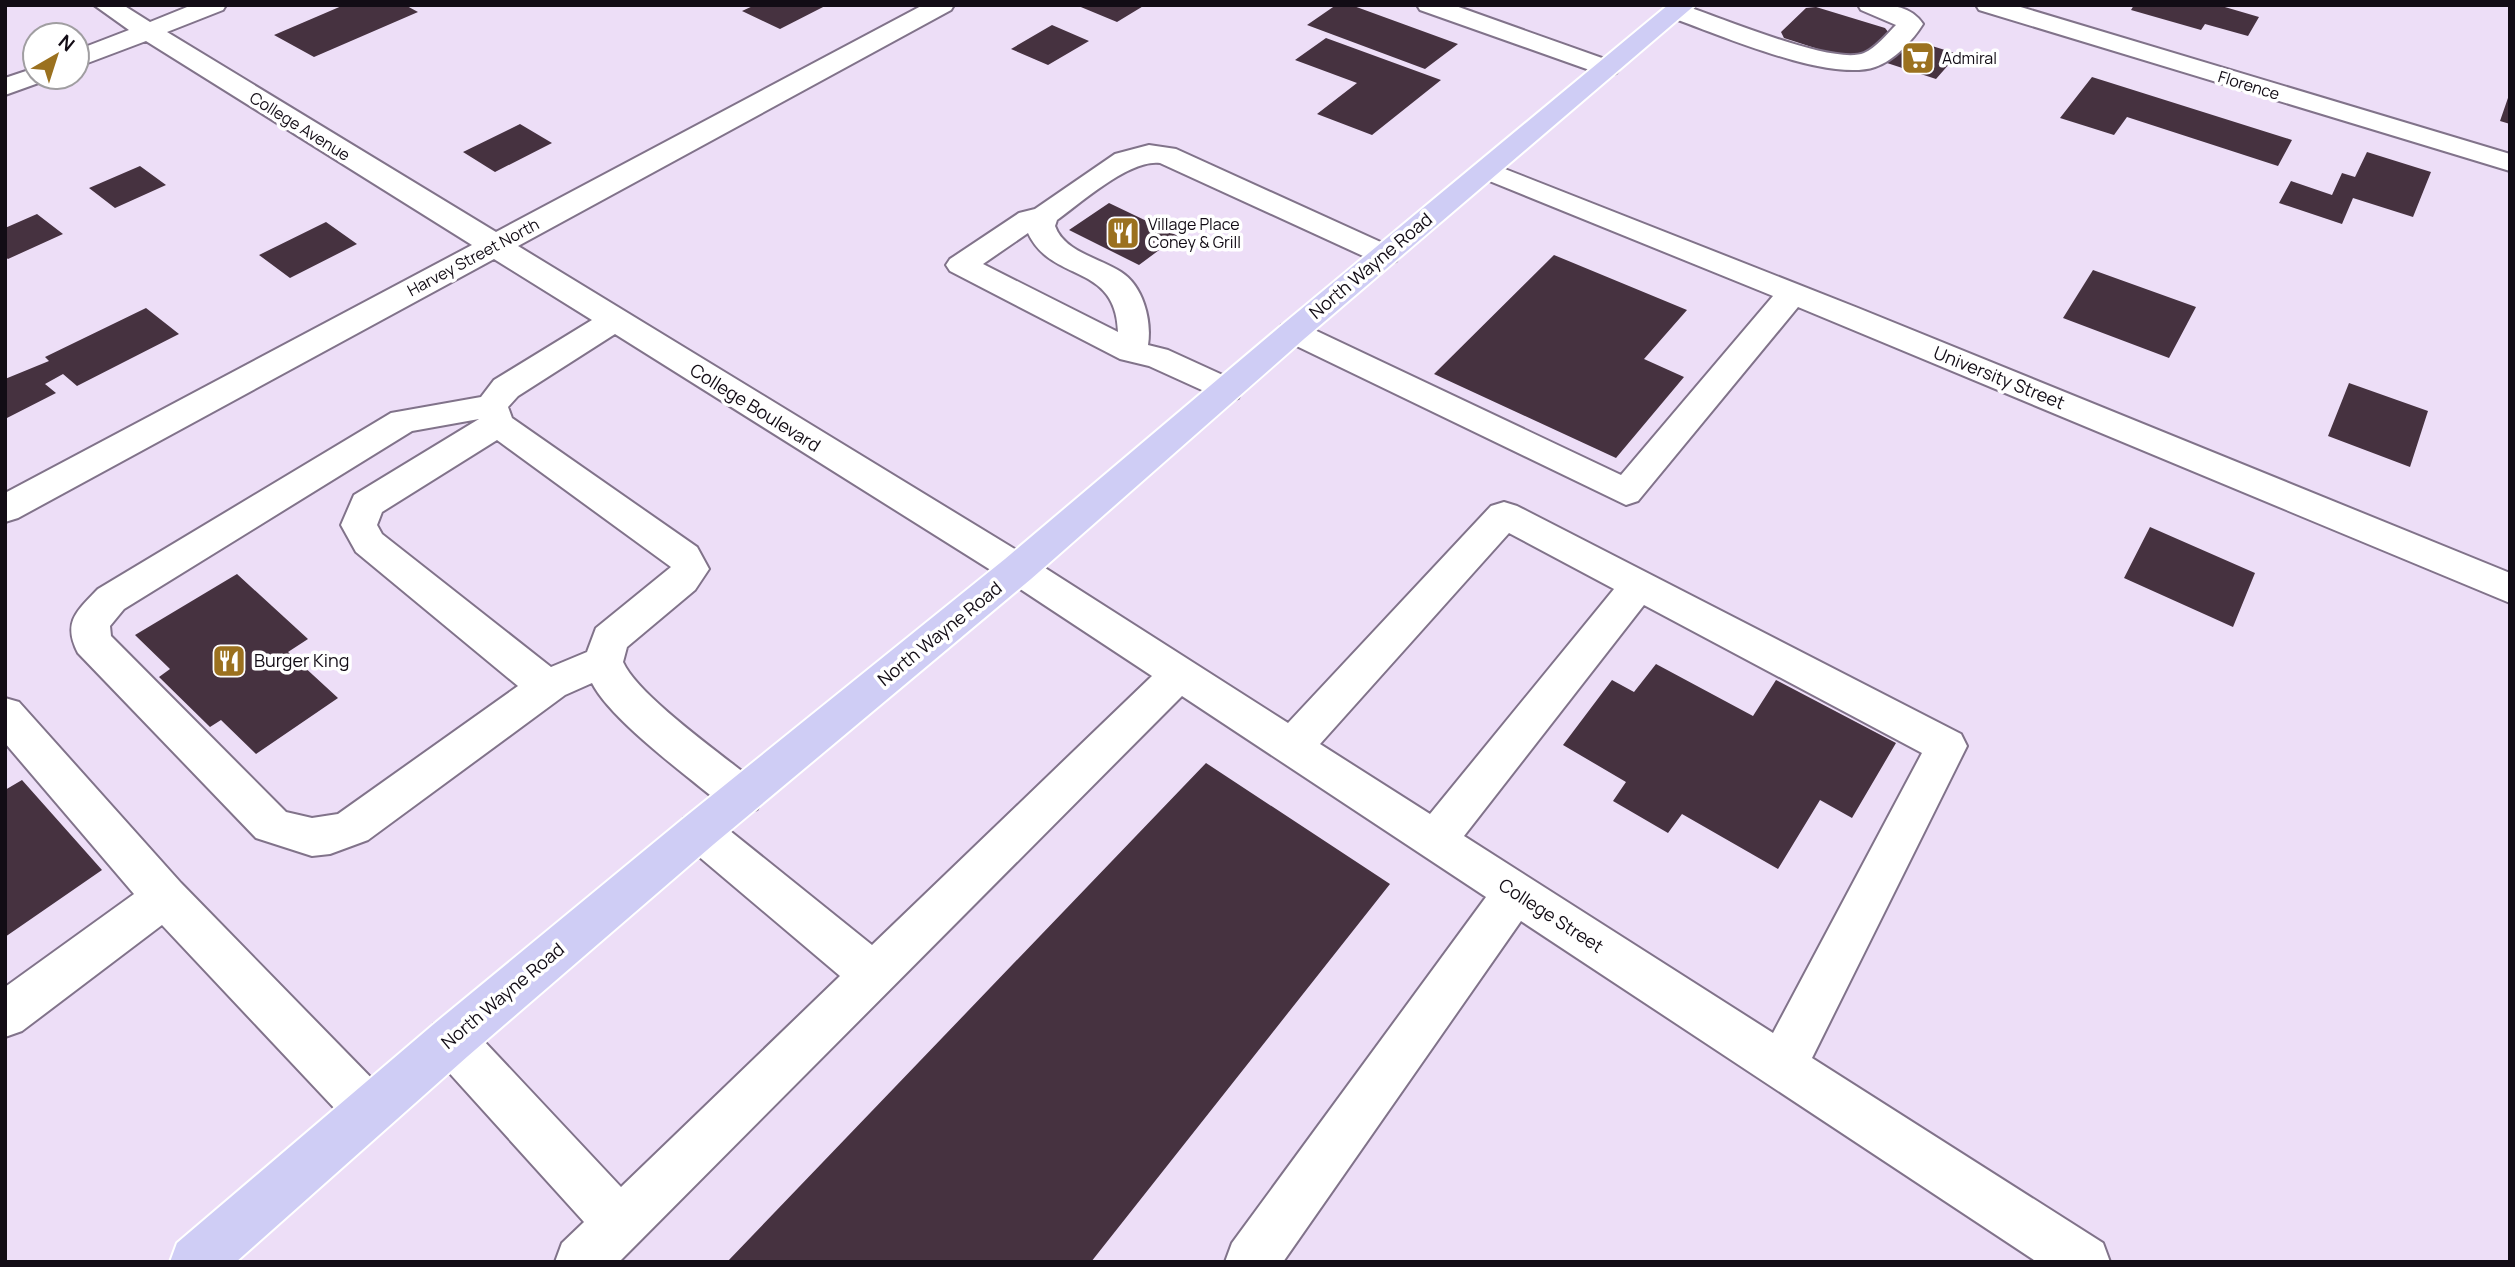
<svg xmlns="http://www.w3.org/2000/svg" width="2515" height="1267" font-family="Manrope,sans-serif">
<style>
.building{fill:#463240}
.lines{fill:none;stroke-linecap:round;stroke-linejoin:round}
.minor-casing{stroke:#81738a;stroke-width:4}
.major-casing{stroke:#fff;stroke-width:4}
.minor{fill:#fff;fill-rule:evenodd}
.major{fill:#cfcdf5;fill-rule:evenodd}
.labels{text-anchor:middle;stroke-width:7;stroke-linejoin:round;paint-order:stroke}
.far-poi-label{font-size:16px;fill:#120c15;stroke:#fff;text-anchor:start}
.far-street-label{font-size:16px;fill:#120c15;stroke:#fff}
.street-label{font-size:18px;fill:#120c15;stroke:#fff}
.poi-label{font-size:18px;fill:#120c15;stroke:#fff;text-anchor:start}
</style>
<rect width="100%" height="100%" fill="#eddef7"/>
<path class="building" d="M 344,5 L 405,5 L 418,12 L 314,57 L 274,35 Z
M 755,5 L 827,5 L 780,29 L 742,11 Z
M 1076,5 L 1145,5 L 1117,22 Z
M 1336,5 L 1351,5 L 1458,44 L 1425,69 L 1307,25 Z
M 2134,5 L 2218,5 L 2259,17 L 2248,36 L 2205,24 L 2201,30 L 2131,10 Z
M 1816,7 L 1885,28 L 1889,33 L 1865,60 L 1855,61 L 1784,38 L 1781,32 L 1806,8 Z
M 1052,25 L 1089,41 L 1048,65 L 1011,49 Z
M 1326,38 L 1441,80 L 1372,135 L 1317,114 L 1357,83 L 1295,60 Z
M 1908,42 L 1932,46 L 1958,54 L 1936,79 L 1887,63 Z
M 2092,77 L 2292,140 L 2278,166 L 2127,117 L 2114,135 L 2060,118 Z
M 2509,95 L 2510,95 L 2510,124 L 2500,121 Z
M 520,124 L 552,143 L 495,172 L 463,152 Z
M 2367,152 L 2431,172 L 2413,217 L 2353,198 L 2342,224 L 2279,203 L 2291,181 L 2332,195 L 2342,173 L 2355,177 Z
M 140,166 L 166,185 L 115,208 L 89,188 Z
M 1109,203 L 1178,236 L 1139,265 L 1069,230 Z
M 37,214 L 63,234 L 8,259 L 5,257 L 5,228 Z
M 326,222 L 357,244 L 290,278 L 259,255 Z
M 1554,255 L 1687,310 L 1644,359 L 1684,377 L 1616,458 L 1434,374 Z
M 2093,270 L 2196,307 L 2169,358 L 2063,318 Z
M 146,308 L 179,334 L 77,386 L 63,374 L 45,384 L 56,393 L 5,419 L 5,379 L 49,361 L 45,357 Z
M 2349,383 L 2428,411 L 2410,467 L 2328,436 Z
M 2150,527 L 2255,573 L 2233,627 L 2124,578 Z
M 237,574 L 308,639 L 288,652 L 338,698 L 256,754 L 221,720 L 210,727 L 159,677 L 170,669 L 135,635 Z
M 1656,664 L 1753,716 L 1776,680 L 1896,743 L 1852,818 L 1820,800 L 1778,869 L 1682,814 L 1668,833 L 1613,801 L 1626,782 L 1563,745 L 1612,680 L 1634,692 Z
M 1206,763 L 1390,884 L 1091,1262 L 727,1262 Z
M 22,780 L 102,870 L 5,937 L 5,790 Z"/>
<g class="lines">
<defs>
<path id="minor" d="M 94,5 L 123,5 L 150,22 L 192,5 L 226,5 L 223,10 L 167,32 L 496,232 L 923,5 L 954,5 L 951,10 L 518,246 L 1031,559 L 1288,723 L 1491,506 L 1504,502 L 1517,506 L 1961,734 L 1967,746 L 1812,1058 L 2103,1243 L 2110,1262 L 2037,1262 L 1521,921 L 1283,1262 L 1225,1262 L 1232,1243 L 1486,897 L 1182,696 L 619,1262 L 555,1262 L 562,1243 L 584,1222 L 434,1056 L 427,1040 L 434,1024 L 451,1017 L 468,1024 L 621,1187 L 840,976 L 684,844 L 678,831 L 684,818 L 699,812 L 714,818 L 872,945 L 1152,676 L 1005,579 L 615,334 L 518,396 L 508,407 L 512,418 L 697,547 L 709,569 L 695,590 L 627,647 L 623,662 C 638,696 725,757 757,783 L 763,796 L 757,809 L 742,814 L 727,809 C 692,779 612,722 592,683 L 565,695 L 368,840 L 330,854 L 312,856 L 256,838 L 78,653 C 62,622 77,611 98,589 L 391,413 L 481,397 L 494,380 L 592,320 L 494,259 L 18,518 L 5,522 L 5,493 L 472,245 L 146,41 L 77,67 L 77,50 L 129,30 ZM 479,419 L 354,495 L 341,525 L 356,552 L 518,686 L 338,814 L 312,818 L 286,812 L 111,636 L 110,626 L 124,609 L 412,431 ZM 497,440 L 671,567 L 596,628 L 587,652 L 551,667 L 382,534 L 377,525 L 382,512 ZM 1509,533 L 1614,589 L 1430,814 L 1320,744 ZM 1644,605 L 1922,753 L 1773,1033 L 1464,836 Z
M 1417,5 L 1453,5 L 1616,63 L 1620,68 L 1616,73 L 1607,76 L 1598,73 L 1420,10 Z
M 1682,5 C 1718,16 1833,66 1864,53 C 1876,48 1887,34 1896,25 L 1861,10 L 1858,5 C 1882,5 1908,2 1923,24 C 1913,40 1894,61 1875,67 C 1828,83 1716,33 1667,16 L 1664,11 L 1667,6 Z
M 1976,5 L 2014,5 L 2510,154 L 2510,171 L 1979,10 Z
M 35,68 L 35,77 L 47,77 L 44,81 L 5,95 L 5,78 Z
M 1149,145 L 1176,149 L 1396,249 L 1400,255 L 1396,261 L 1385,264 L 1374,261 L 1160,163 C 1130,159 1082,202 1057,220 L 1055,226 C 1064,252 1100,258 1121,272 C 1143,286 1152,320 1148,345 L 1168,350 L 1238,382 L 1242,390 L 1238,398 L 1226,401 L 1149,366 L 1120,359 L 950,271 L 946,265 L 950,259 L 1019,213 L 1035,209 L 1115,154 ZM 1028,233 C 1052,284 1116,262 1118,332 L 983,264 Z
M 1487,162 L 1858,308 L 2510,573 L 2510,603 L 1798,307 L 1638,501 L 1626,505 L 1282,339 L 1277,332 L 1282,325 L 1293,322 L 1304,325 L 1621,475 L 1773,296 L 1477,176 L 1473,170 L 1477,164 Z
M 5,698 L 19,702 L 181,883 L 386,1093 L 394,1110 L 386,1127 L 369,1135 L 352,1127 L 162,925 L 22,1031 L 5,1037 L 5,987 L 134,894 L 5,743 Z"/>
<path id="major" d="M 1668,5 L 1695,5 L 1304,339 L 1031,579 L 714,844 L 468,1056 L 236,1262 L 170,1262 L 177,1243 L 434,1024 L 684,818 L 1005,559 L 1282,325 Z"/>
</defs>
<use href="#minor" class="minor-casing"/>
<use href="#major" class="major-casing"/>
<use href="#minor" class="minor"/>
<use href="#major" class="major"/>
</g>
<defs>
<symbol id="supermarket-square" viewBox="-11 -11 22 22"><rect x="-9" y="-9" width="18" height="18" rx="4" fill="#9b711f" stroke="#fff"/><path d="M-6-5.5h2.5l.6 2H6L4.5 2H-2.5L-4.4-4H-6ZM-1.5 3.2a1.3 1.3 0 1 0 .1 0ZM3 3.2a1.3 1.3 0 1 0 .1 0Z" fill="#fff"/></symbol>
<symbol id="restaurant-square" viewBox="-11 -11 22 22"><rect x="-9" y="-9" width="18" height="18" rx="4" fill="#9b711f" stroke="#fff"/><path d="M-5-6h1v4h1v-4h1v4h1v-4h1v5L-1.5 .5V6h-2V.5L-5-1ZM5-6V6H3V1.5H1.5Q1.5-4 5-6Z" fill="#fff"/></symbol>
</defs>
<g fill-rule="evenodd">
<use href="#supermarket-square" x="1899" y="39" width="38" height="38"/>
<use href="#restaurant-square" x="1104" y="214" width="38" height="38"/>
<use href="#restaurant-square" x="210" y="642" width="38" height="38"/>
</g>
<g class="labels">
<g class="far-poi-label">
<text x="1942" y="64">Admiral</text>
<text x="1148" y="230">Village Place<tspan x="1148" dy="18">Coney &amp; Grill</tspan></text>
</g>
<g class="far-street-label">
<text transform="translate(2249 85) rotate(17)" y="6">Florence</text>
<text transform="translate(300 126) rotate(32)" y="6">College Avenue</text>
<text transform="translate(473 257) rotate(-28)" y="6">Harvey Street North</text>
</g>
<g class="street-label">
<text transform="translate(1371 266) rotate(-40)" y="6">North Wayne Road</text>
<text transform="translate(1999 378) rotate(22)" y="6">University Street</text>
<text transform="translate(755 408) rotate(32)" y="6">College Boulevard</text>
<text transform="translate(940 634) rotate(-39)" y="6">North Wayne Road</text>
<text transform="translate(1551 916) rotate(33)" y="6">College Street</text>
<text transform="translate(503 996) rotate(-40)" y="6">North Wayne Road</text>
</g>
<g class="poi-label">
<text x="254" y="667">Burger King</text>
</g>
</g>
<rect width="2515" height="1267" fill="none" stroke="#120c15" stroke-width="14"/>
<g transform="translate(56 56) rotate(39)"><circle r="33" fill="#ffffff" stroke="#a09ea1" stroke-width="2"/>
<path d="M0-5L12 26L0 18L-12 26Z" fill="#9b711f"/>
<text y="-10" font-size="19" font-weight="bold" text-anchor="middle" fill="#120c15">N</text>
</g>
</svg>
